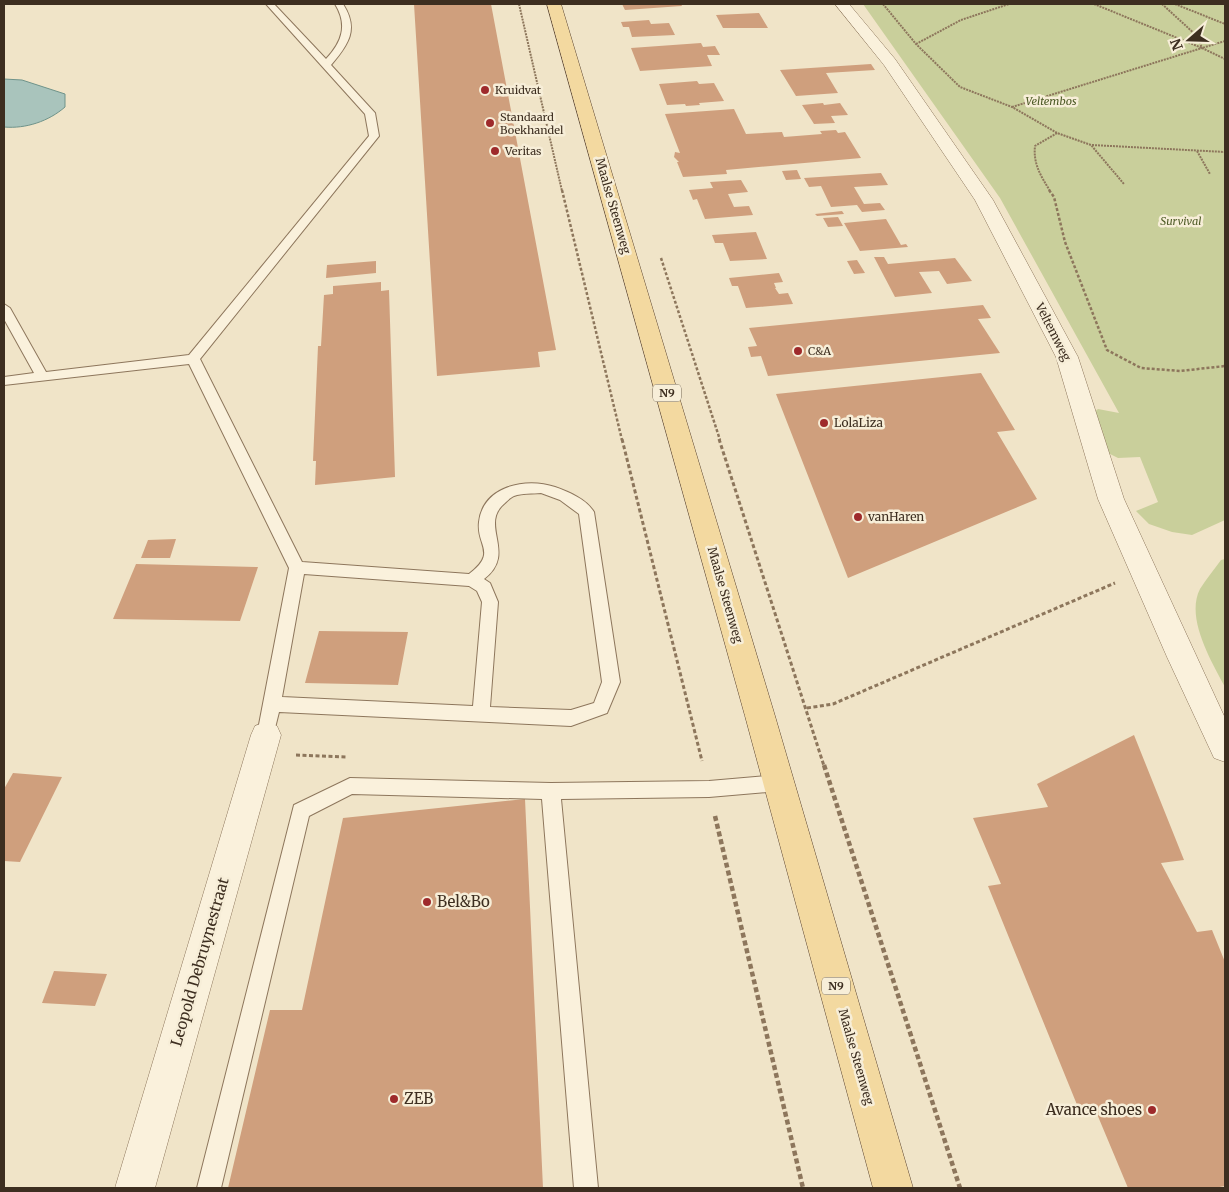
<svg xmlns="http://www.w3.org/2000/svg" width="1229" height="1192" font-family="Merriweather,serif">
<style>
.green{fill:#c9cf9b}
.water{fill:#a9c4bc;stroke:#6f938a}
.building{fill:#cf9f7d}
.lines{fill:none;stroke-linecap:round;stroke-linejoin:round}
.lane-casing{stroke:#8d765c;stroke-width:2}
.street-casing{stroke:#8d765c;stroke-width:1}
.primary-casing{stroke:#5b4430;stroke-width:1}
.path-far3{stroke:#8d765c;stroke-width:2;stroke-dasharray:2 1;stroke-linecap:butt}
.path-far2{stroke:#8d765c;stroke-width:2.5;stroke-dasharray:3 2;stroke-linecap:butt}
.path-far1{stroke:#8d765c;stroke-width:3;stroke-dasharray:4 2.5;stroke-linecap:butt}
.path{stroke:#8d765c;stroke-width:4.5;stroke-dasharray:5 3;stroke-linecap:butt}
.lane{fill:#faf1dc;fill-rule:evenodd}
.street{fill:#faf1dc;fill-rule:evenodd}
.primary{fill:#f3d9a0;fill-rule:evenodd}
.poi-dot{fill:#9e2a2b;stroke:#f7eed8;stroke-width:2}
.labels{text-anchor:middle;stroke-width:5;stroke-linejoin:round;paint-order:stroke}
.far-poi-label{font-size:11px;fill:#3d2e20;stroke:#f7eed8;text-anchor:start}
.far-park-label{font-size:11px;font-style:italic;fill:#4d5a26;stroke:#f7eed8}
.shield{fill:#f7eed8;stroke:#756857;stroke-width:1}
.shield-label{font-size:11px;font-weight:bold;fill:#3d2e20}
.street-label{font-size:12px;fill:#3d2e20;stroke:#f7eed8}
.poi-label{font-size:12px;fill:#3d2e20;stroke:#f7eed8;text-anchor:start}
.near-poi-label{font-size:15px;fill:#3d2e20;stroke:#f7eed8;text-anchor:start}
.near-street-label{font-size:15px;fill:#3d2e20;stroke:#f7eed8}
</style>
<rect width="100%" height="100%" fill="#f0e4c8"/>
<path class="green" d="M 863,4 L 1225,4 L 1225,520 L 1192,535 L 1172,532 L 1149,524 L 1136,511 L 1158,502 L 1140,457 L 1118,458 L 1108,453 L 1093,413 L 1098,409 L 1119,413 L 1000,198 Z
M 1225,559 L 1225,687 C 1212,662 1185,618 1200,589 C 1206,579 1214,570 1221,560 Z"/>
<path class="water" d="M 4,79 L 22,80 L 65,94 L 65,107 C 49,121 26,129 4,127 Z"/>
<path class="building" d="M 414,4 L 491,4 L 556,350 L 538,352 L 540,367 L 437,376 Z
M 622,4 L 681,4 L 682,6 L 625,10 Z
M 759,13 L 768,28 L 723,28 L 716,15 Z
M 649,20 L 651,24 L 669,23 L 675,35 L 632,37 L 629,27 L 623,27 L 621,22 Z
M 701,43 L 703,47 L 715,46 L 720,55 L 707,55 L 712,66 L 640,71 L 631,48 Z
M 871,64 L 875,70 L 826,73 L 838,93 L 796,96 L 780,70 Z
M 697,81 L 699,84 L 714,83 L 724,101 L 699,103 L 700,105 L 686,106 L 685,104 L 667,105 L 659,84 Z
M 823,103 L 824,105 L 840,103 L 848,115 L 831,116 L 835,123 L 814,124 L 802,105 Z
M 734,109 L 746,134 L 782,132 L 784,137 L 822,134 L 820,131 L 836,130 L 838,133 L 845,132 L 861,158 L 726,170 L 727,174 L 683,177 L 677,162 L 679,162 L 674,157 L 675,152 L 680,153 L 665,114 Z
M 797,170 L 801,179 L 786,180 L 782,171 Z
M 881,173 L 888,185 L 854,187 L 864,204 L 880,203 L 885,210 L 862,212 L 857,205 L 831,207 L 821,186 L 809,187 L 804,178 Z
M 741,180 L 748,192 L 728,194 L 734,207 L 749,206 L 753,215 L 705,219 L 697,199 L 693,200 L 689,190 L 713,188 L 710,182 Z
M 842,211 L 844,214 L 817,216 L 815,214 Z
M 838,217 L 843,226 L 828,227 L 823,218 Z
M 886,219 L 901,245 L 906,244 L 908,247 L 860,251 L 844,223 Z
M 756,232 L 767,259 L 730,261 L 723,243 L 715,243 L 712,235 Z
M 874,257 L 884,257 L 888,264 L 955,258 L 972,281 L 947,284 L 939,271 L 919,272 L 932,293 L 895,297 Z
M 857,260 L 865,273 L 854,274 L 847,261 Z
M 376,261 L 376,273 L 326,278 L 327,265 Z
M 779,273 L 783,282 L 774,283 L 776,288 L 775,288 L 779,294 L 788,293 L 793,304 L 746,308 L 738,286 L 732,286 L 729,278 Z
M 381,282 L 381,291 L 389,290 L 395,477 L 315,485 L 316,461 L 313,461 L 318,346 L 321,346 L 324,295 L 333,294 L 333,286 Z
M 983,305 L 991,318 L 978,319 L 1000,353 L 768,376 L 761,356 L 751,357 L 748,347 L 757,346 L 749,328 Z
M 981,373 L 1015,430 L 997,432 L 1037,499 L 848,578 L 776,394 Z
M 176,539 L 170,558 L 141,558 L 148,540 Z
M 136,564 L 258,567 L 240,621 L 113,619 Z
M 319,631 L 408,632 L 398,685 L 305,683 Z
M 1134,735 L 1184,860 L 1161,863 L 1197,932 L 1212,930 L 1225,962 L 1225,1186 L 1214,1188 L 1128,1188 L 1097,1114 L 1082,1117 L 988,886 L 1001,884 L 973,818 L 1048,807 L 1037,784 Z
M 13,773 L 62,777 L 20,862 L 4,861 L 4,789 Z
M 525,799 L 543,1188 L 228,1188 L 270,1010 L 302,1010 L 343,818 Z
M 54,971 L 107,974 L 95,1006 L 42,1003 Z"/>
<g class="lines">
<defs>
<path id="lane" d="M 266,4 L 274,4 L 326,59 C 342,42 348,25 335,4 L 343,4 C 359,29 349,44 331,65 L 375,113 L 379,136 L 200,359 L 302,562 L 469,574 C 498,552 476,546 479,522 C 483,486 526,477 555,487 C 569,492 586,499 594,512 L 620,682 L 607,713 L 571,726 L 279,712 L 272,740 L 266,743 L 260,740 L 257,735 L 289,568 L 189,364 L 4,385 L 4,377 L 34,373 L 4,319 L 4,304 L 10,308 L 46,372 L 189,355 L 369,136 L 365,114 ZM 541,493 L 560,500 L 579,514 L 602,682 L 594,703 L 571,710 L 490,707 L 498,602 L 490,583 L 484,579 C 518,553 478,525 505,503 C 507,501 511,497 514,496 C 522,493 533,494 541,493 ZM 304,574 L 469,586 L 477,591 L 482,602 L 473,706 L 282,697 Z
M 778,775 L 785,777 L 787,783 L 785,789 L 778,791 L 709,797 L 561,799 L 598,1188 L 574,1188 L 542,799 L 352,794 L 309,816 L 221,1188 L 197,1188 L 294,805 L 350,778 L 551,783 L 709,781 Z"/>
<path id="street" d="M 835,4 L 849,4 L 895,59 L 993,200 L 1078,357 L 1124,499 L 1225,718 L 1225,762 L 1214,758 L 1167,657 L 1098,499 L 1056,357 L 975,200 L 884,65 Z
M 266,722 L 277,726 L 281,735 L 155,1188 L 115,1188 L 251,735 L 255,726 Z"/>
<path id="primary" d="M 547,4 L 561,4 L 775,716 L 913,1188 L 873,1188 L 745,716 Z"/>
</defs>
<use href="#lane" class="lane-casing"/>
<use href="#street" class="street-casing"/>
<use href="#primary" class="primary-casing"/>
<path class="path-far3" d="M 519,4 L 562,191
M 883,4 L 916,44 L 960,87 L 1012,107 L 1057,133 L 1091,145 L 1124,184
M 1094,4 L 1202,48
M 1162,4 L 1197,36 L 1202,48
M 1175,4 L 1225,24
M 1225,41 L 1202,48 L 1225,59
M 916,44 L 961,20 L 1009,4
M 1012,107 L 1202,48
M 1092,145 L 1225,152
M 1197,151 L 1210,174
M 1050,191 C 1041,176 1033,164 1035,146 L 1057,133"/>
<path class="path-far2" d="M 562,190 L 622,440
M 1049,190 L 1054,197 L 1065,242 L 1107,350 L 1141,368 L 1180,371 L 1225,366
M 661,258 L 720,440"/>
<path class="path-far1" d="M 622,439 L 702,761
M 719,439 L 824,766
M 807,708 L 833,704 L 1115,583
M 296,755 L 347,757"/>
<path class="path" d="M 824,765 L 960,1188
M 715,816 L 803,1188"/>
<use href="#lane" class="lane"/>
<use href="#street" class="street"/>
<use href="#primary" class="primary"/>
</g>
<g class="poi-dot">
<circle cx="485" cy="90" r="5"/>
<circle cx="490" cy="123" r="5"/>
<circle cx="495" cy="151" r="5"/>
<circle cx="798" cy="351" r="5"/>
<circle cx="824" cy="423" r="5"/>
<circle cx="858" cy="517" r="5"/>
<circle cx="427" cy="902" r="5"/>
<circle cx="394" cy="1099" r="5"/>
<circle cx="1152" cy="1110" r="5"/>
</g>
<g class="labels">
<g class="far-poi-label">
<text x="495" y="94">Kruidvat</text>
<text x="500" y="121">Standaard<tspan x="500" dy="13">Boekhandel</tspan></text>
<text x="505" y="155">Veritas</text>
<text x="808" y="355">C&amp;A</text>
</g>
<g class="far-park-label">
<text x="1051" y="105">Veltembos</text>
<text x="1181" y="225">Survival</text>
</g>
<g class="shield">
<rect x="653" y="384.5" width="28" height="17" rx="4"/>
<rect x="822" y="977.5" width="28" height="17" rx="4"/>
</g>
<g class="shield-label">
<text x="667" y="397">N9</text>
<text x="836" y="990">N9</text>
</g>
<g class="street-label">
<text transform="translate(613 206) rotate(74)" y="4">Maalse Steenweg</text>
<text transform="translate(1053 332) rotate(63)" y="4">Veltemweg</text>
<text transform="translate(725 595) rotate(74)" y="4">Maalse Steenweg</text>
<text transform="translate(856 1057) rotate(74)" y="4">Maalse Steenweg</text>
</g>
<g class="poi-label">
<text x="834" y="427">LolaLiza</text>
<text x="868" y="521">vanHaren</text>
</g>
<g class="near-poi-label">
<text x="437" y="907">Bel&amp;Bo</text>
<text x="404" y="1104">ZEB</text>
<text x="1142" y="1115" text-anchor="end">Avance shoes</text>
</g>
<g class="near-street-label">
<text transform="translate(200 962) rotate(-74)" y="5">Leopold Debruynestraat</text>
</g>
</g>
<rect width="1229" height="1192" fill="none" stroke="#3d2e20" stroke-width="10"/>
<g transform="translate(1189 40) rotate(250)" stroke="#f7eed8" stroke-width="4" paint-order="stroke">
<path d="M0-4L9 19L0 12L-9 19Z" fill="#3d2e20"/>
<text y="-8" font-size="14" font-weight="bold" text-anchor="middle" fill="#3d2e20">N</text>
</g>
</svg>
